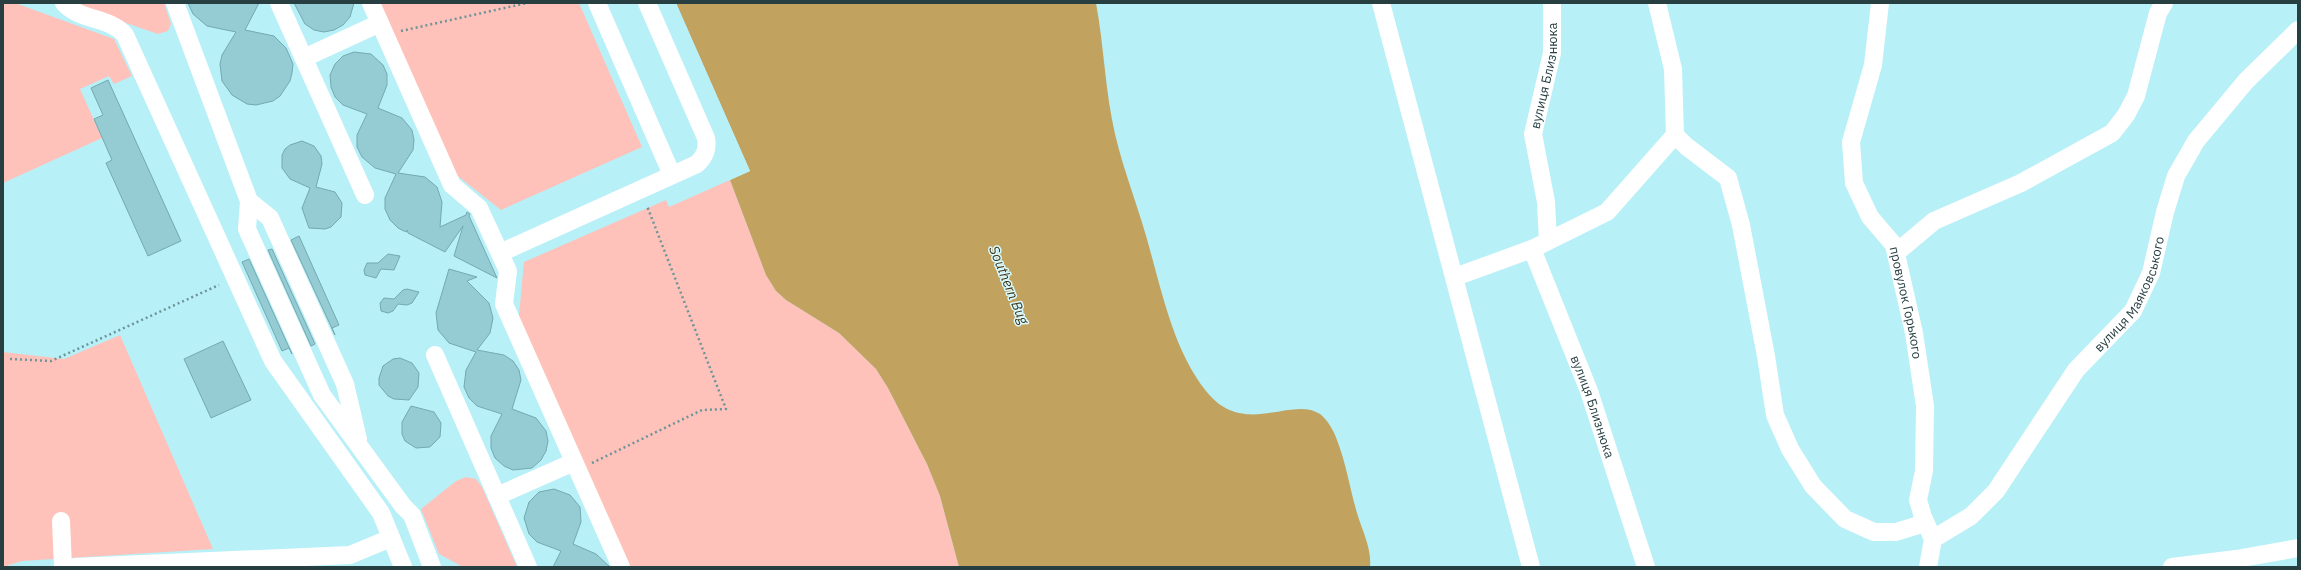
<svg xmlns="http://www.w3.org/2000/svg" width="2301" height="570" font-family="'IBM Plex Sans',sans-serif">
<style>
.green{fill:#fec2ba}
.water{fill:#c1a35f}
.pier{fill:#b8f0f8}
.building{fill:#95cbd3;stroke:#73a9b0}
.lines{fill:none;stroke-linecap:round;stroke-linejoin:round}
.path{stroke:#6d9499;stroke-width:2.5;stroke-dasharray:2 3;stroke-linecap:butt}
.minor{stroke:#fff;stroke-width:18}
.labels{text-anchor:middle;stroke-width:3;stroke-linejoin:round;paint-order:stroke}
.street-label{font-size:13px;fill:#283f42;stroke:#d8f9fe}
.water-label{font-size:14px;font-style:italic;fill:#433618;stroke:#d8f9fe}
</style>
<rect width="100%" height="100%" fill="#b8f0f8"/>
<path class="green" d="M 3,3 L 15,3 L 114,39 L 132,76 L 114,84 L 109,76 L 80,89 L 102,138 L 3,183 Z
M 75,3 L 164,3 L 171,24 L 168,31 L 158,34 L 91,11 Z
M 376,3 L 579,3 L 642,147 L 501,210 L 450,170 Z
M 730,180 L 766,275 L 776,291 L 786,300 L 839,333 L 876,369 L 888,388 L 927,464 L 940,496 L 959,567 L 625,567 L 518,325 L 524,262 L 666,200 L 669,207 Z
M 120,335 L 213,549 L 22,561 L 3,567 L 3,352 L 64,359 Z
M 466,477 L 476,479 L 482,487 L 517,567 L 463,567 L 439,554 L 421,509 L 456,481 Z"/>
<path class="water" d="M 676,3 L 1096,3 C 1104,46 1105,91 1115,134 C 1124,173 1140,211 1150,250 C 1163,297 1175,352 1206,391 C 1244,439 1291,395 1320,414 C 1327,419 1334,431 1337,440 C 1346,463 1350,489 1357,513 C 1362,530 1372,549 1370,567 L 959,567 L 940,496 L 927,464 L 888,388 L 876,369 L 839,333 L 786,300 L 776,291 L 766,275 L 730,180 L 750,171 Z"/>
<path class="pier" d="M 674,3 L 676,3 L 750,171 L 730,180 L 729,178 L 747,170 Z"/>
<path class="building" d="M 188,3 L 259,3 L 245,30 L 274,36 L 286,48 L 293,64 L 292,73 L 290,81 L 280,96 L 273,101 L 256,105 L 247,104 L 232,95 L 222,81 L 220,64 L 222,55 L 236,32 L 207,26 L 193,14 Z
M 294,3 L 354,3 L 350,17 L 343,25 L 334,30 L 324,32 L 314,30 L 305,24 Z
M 354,52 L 371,54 L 383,65 L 387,74 L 387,85 L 378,108 L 402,118 L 412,130 L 414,140 L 413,150 L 398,173 L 425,177 L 437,187 L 442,202 L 440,227 L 466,215 L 467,212 L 470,214 L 469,216 L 497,278 L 454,256 L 463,226 L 445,252 L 408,233 L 407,230 L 406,232 L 398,228 L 390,220 L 385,209 L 385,198 L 396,174 L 375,168 L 362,157 L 357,147 L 357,135 L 367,114 L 343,105 L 335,97 L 331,87 L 330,75 L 335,64 L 343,56 Z
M 108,80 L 181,241 L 148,256 L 106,163 L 112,160 L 94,119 L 103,115 L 91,88 Z
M 302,141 L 314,146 L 321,156 L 322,164 L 316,187 L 335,192 L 342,203 L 341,217 L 331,227 L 325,229 L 309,228 L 302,208 L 310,188 L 290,179 L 282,168 L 282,155 L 285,149 L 290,145 Z
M 299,236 L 339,325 L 332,328 L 335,335 L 291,240 Z
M 272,249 L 315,344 L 311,346 L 268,250 Z
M 388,254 L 400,256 L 394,270 L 381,269 L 376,278 L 365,275 L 364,270 L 367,263 L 378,263 Z
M 249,259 L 292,354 L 289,348 L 282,351 L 242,262 Z
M 449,269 L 477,277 L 467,281 L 489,303 L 493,318 L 490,333 L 477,350 L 504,355 L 513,361 L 519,370 L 521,380 L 512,409 L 536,418 L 546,431 L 548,441 L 546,451 L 541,460 L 532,468 L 513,470 L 504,466 L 495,458 L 491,448 L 491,436 L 502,414 L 477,406 L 469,398 L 464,387 L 466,370 L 476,352 L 449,343 L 438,330 L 436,313 Z
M 407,289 L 419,292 L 412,303 L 407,305 L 398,304 L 393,311 L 388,313 L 381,311 L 380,303 L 384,298 L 394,299 L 403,290 Z
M 223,341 L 251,400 L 211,418 L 184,359 Z
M 400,358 L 412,363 L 419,373 L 418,387 L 409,400 L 394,399 L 388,396 L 379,385 L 379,378 L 383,366 L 393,359 Z
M 411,406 L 434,412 L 441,423 L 440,437 L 430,447 L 416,448 L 405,441 L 402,434 L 402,422 Z
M 554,489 L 570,495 L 580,507 L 581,522 L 573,544 L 596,554 L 610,567 L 553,567 L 561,551 L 537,542 L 529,534 L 524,518 L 529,502 L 539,492 Z"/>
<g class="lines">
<path class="path" d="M 401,31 L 527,3
M 10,359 L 51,361 L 219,285
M 592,463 L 702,410 L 726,409 L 647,206"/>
<g class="minor">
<path d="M 64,3 C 80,21 110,17 125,35 L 273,361 L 381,513 L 403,567"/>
<path d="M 175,3 L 249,201 L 247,229 L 322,395 L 403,506 L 412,515 L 432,567"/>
<path d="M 279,3 L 365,195"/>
<path d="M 371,3 L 452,185 L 479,208 L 508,271 L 504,304 L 621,567"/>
<path d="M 597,3 L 672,175"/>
<path d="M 1381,3 L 1531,567"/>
<path d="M 1657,3 L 1673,69 L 1675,135 L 1686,146 L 1728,178 L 1741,225 L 1766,356 L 1775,415 L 1790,449 L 1813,486 L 1845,519 L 1874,532 L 1896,532 L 1925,523"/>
<path id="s1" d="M 1880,3 L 1873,65 L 1851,142 L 1854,183 L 1870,217 L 1894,245 L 1914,333 L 1925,406 L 1924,471 L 1918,500 L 1923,517 L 1933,539 L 1928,567"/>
<path d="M 304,58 L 380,23"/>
<path d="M 249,201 L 270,218 L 345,384 L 358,439"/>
<path id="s2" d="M 1548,241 L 1546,202 L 1533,134 L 1552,53 L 1552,3"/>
<path id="s3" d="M 1532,249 L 1589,391 L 1646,567"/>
<path d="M 500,253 L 697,164 C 705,156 708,149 706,138 L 647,3"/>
<path d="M 1896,253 L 1934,221 L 2021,183 L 2112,133 L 2126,115 L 2136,96 L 2158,13 L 2164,3"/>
<path d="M 1455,277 L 1532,249 L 1607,212 L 1675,135"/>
<path d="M 435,355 L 528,567"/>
<path d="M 497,496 L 574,462"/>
<path d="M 61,521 L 63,567"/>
<path id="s4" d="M 1933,539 L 1971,516 L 1996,491 L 2076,370 L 2133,311 L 2151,273 L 2165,212 L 2176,176 L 2196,141 L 2246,81 L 2298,30"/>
<path d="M 75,567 L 350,555 L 391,538"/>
<path d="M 2172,567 L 2236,559 L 2298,548"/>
</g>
</g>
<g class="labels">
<g class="street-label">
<text dy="5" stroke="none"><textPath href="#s2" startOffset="168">вулиця Близнюка</textPath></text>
<text dy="5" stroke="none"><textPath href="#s4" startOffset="320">вулиця Маяковського</textPath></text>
<text dy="5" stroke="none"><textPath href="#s1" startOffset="317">провулок Горького</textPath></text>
<text dy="5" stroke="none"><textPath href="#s3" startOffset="169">вулиця Близнюка</textPath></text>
</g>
<g class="water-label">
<text transform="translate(1009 285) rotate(68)" y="5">Southern Bug</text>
</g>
</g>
<rect width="2301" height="570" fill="none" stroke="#283f42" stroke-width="8"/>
</svg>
